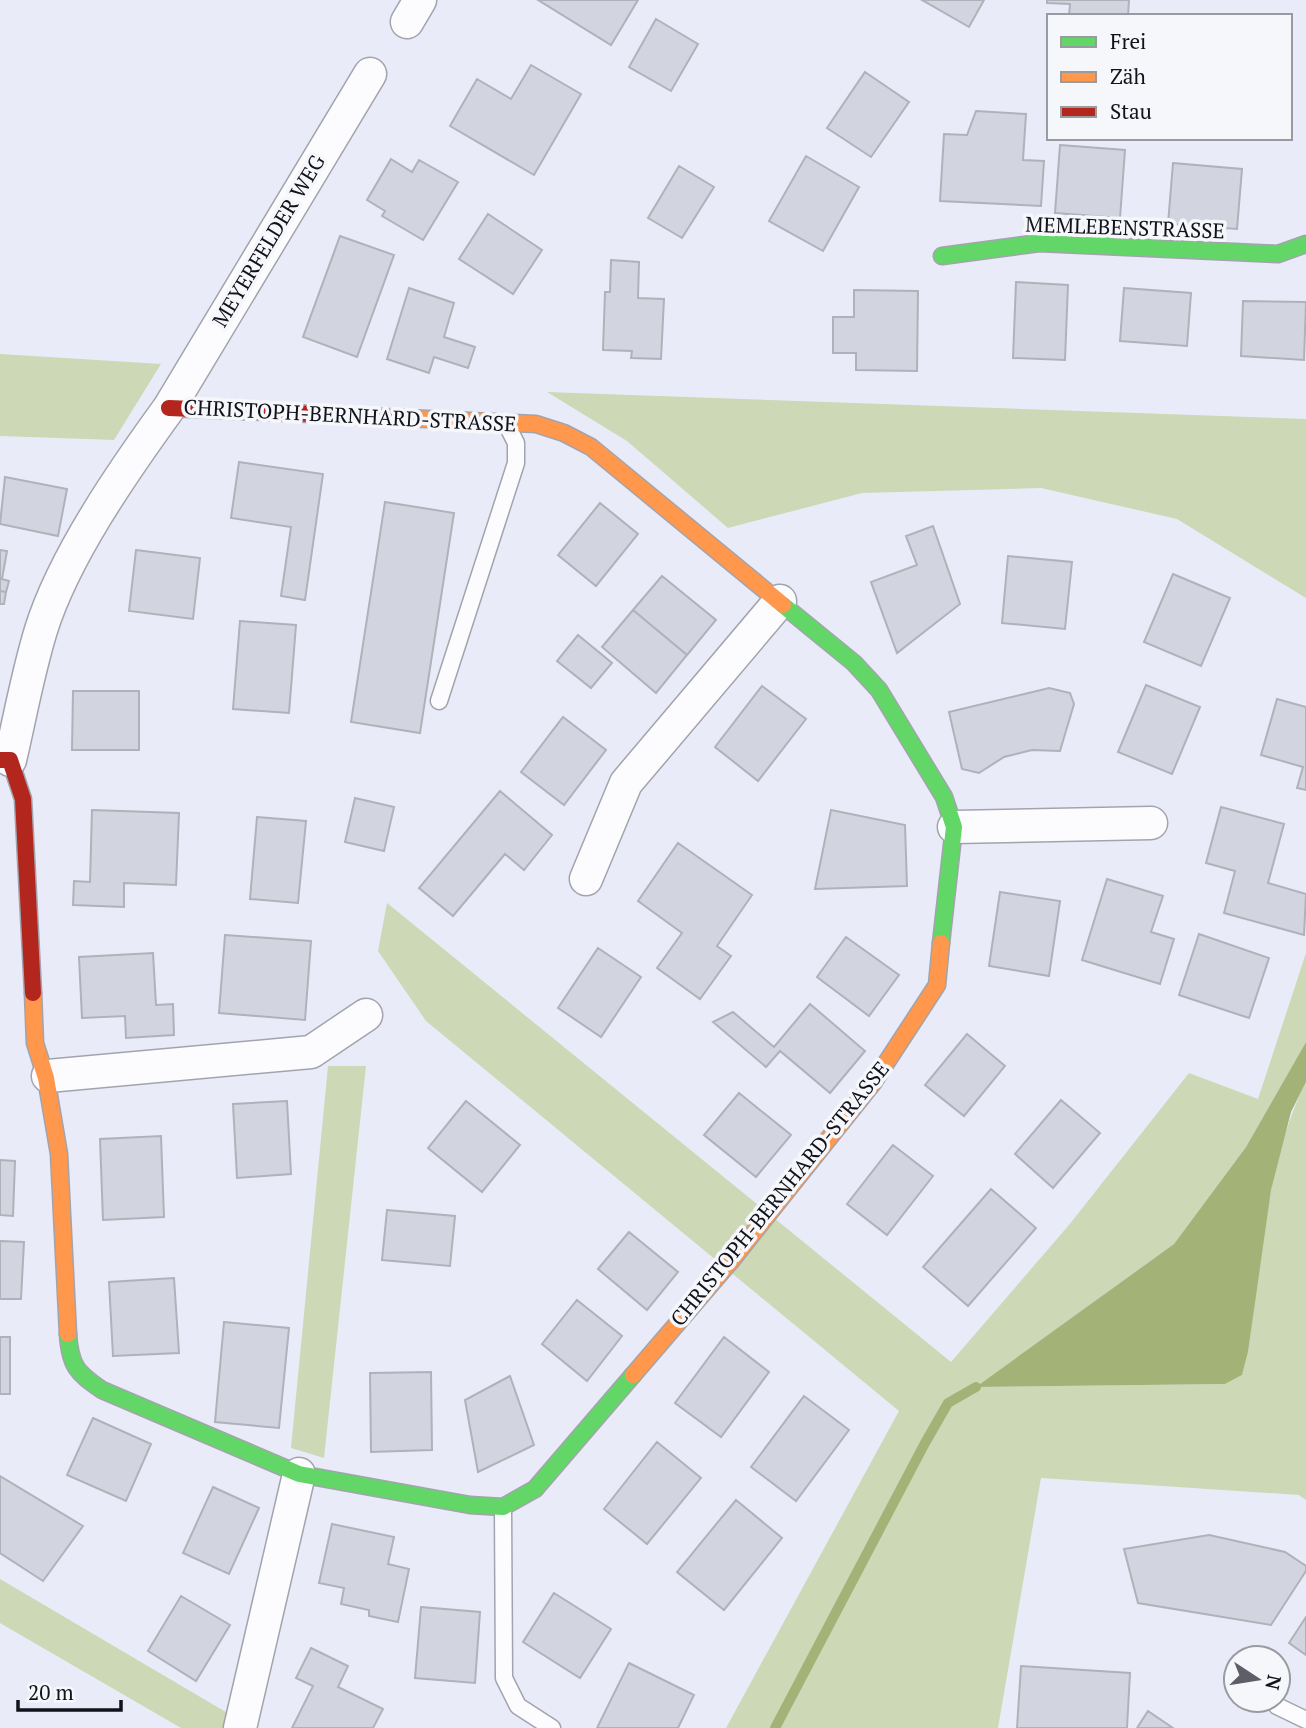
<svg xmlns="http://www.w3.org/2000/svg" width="1306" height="1728" font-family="'PT Serif',serif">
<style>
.green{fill:#ccd8b6}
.water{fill:#a3b277}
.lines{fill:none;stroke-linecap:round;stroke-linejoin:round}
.stream{stroke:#a3b277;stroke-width:10}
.building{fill:#d2d5df;stroke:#afb2ba;stroke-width:2}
.lane-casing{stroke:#a2a4ad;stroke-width:19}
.street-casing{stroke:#a2a4ad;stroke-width:35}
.fast-casing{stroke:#a2a4ad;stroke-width:19}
.slow-casing{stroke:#a2a4ad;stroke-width:19}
.jam-casing{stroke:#a2a4ad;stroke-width:19}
.lane{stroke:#fcfcfe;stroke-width:16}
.street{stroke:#fcfcfe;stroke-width:32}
.fast{stroke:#63d668;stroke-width:16}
.slow{stroke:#ff974d;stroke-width:16}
.jam{stroke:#b3261e;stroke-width:16}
.labels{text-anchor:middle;stroke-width:7;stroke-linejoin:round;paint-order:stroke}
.street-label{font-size:21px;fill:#11121a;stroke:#f6f7fb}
</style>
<rect width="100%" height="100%" fill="#e9ecf8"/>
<path class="green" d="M 0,354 L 161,364 L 114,440 L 0,436 Z
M 547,392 L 1306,419 L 1306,598 L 1177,519 L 1041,488 L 862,493 L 728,528 L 627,441 Z
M 387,903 L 951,1362 L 1069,1225 L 1189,1073 L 1258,1099 L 1306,953 L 1306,1042 L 1246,1147 L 1174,1244 L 977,1387 L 1225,1384 L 1242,1375 L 1248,1352 C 1261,1262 1265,1164 1306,1082 L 1306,1500 L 1299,1495 L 1041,1478 L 998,1728 L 726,1728 L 899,1411 L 426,1021 L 378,951 Z
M 328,1066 L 366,1066 L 324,1458 L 291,1448 Z
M 0,1579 L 253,1728 L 181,1728 L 0,1623 Z"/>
<path class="water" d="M 1306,1042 L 1306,1082 L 1291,1112 L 1271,1190 L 1248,1352 L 1242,1375 L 1225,1384 L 976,1387 L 1174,1244 L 1246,1147 Z"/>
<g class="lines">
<path class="stream" d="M 775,1728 L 925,1443 L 948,1403 L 976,1387"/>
</g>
<path class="building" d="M 538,0 L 638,0 L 611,45 Z
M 922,0 L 984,0 L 969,27 Z
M 1047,0 L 1129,0 L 1128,16 L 1069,16 L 1070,4 L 1047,3 Z
M 656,19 L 698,44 L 671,91 L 629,67 Z
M 531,65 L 581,94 L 534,175 L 450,126 L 477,79 L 511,99 Z
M 865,72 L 909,102 L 871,157 L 827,128 Z
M 976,111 L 1026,114 L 1023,160 L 1044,161 L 1041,206 L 940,201 L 944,134 L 967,135 Z
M 1060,145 L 1125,150 L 1120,218 L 1055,213 Z
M 806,156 L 859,187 L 823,251 L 769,221 Z
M 391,159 L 412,172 L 419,160 L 458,182 L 423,240 L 382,216 L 385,211 L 367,200 Z
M 1173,163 L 1242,169 L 1237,229 L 1168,224 Z
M 679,166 L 714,187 L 682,238 L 648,218 Z
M 488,214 L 542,250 L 513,294 L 459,259 Z
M 340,236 L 394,255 L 357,357 L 303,337 Z
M 611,260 L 639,262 L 638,298 L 664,299 L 661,359 L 631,358 L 632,351 L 603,350 L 605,292 L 610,292 Z
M 1016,282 L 1068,285 L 1065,360 L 1013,358 Z
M 409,288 L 454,303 L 444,337 L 475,347 L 468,368 L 434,357 L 429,373 L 387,359 Z
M 1124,288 L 1191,293 L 1187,346 L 1120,341 Z
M 854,290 L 918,291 L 917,371 L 856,370 L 856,353 L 833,353 L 833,317 L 854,317 Z
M 1243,301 L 1306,302 L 1304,360 L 1241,356 Z
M 239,462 L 323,474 L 305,600 L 281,596 L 291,527 L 231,518 Z
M 5,477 L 67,489 L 58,536 L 0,524 Z
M 385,502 L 454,513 L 420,733 L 351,722 Z
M 600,503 L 638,534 L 596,586 L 558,555 Z
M 933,526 L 960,604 L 897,653 L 871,582 L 917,565 L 906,536 Z
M 0,550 L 7,551 L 2,579 L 9,581 L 6,592 L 0,591 Z
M 136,550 L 200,558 L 193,619 L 129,611 Z
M 1008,556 L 1072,562 L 1065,629 L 1002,623 Z
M 1173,574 L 1230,598 L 1201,666 L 1144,642 Z
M 662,576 L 716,620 L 687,655 L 633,610 Z
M 0,591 L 6,592 L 4,604 L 0,604 Z
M 633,610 L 687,655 L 656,693 L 602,647 Z
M 240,621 L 296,625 L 289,713 L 233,709 Z
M 578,635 L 612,663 L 591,688 L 557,661 Z
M 1146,685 L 1200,707 L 1172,774 L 1118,752 Z
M 762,686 L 806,719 L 758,781 L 715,747 Z
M 1049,688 L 1070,693 L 1074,704 L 1060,751 L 1032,750 L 1004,757 L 979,773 L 962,769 L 949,712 Z
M 73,691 L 139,691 L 139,750 L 72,750 Z
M 1277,699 L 1306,707 L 1306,790 L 1297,788 L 1303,767 L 1261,755 Z
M 563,717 L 606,750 L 564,805 L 521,772 Z
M 500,791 L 552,835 L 524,870 L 505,854 L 453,916 L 419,888 Z
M 355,798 L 394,807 L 384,851 L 345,842 Z
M 1221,807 L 1284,824 L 1268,883 L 1306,894 L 1304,935 L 1224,913 L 1235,871 L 1206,863 Z
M 92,810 L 179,813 L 176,885 L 124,883 L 124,907 L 73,905 L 74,881 L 90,882 Z
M 831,810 L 905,825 L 907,886 L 815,889 Z
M 257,817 L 306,821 L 298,903 L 250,899 Z
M 678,843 L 752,895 L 717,946 L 731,956 L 700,999 L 657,968 L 682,933 L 638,901 Z
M 1107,879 L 1163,896 L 1151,932 L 1174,939 L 1160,984 L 1082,960 Z
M 1000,892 L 1060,901 L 1049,976 L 989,966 Z
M 1199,934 L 1269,958 L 1249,1018 L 1179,995 Z
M 225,935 L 311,941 L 305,1020 L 219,1013 Z
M 846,937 L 899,975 L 869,1016 L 817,977 Z
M 598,948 L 641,977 L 601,1037 L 558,1008 Z
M 153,953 L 156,1005 L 173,1004 L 174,1035 L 126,1038 L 125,1016 L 82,1018 L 79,957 Z
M 810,1004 L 865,1051 L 830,1093 L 780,1051 L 766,1067 L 713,1022 L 733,1012 L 774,1047 Z
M 967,1034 L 1005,1066 L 964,1116 L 925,1085 Z
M 739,1093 L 791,1135 L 756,1177 L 704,1135 Z
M 1061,1100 L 1100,1133 L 1053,1188 L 1015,1154 Z
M 287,1101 L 291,1174 L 237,1178 L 233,1104 Z
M 466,1101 L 520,1145 L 482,1192 L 428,1148 Z
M 161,1136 L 164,1217 L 103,1220 L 100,1139 Z
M 893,1145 L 933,1176 L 887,1235 L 847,1204 Z
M 0,1160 L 15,1161 L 13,1216 L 0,1215 Z
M 991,1189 L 1036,1228 L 968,1306 L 923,1267 Z
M 387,1210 L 455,1216 L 450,1266 L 382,1260 Z
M 629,1232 L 678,1272 L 647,1310 L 598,1269 Z
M 0,1241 L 24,1242 L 21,1299 L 0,1299 Z
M 174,1278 L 179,1353 L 113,1356 L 109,1282 Z
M 577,1300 L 622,1336 L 587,1381 L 542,1344 Z
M 224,1322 L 289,1328 L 279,1428 L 215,1422 Z
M 0,1337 L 10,1337 L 10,1394 L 0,1394 Z
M 724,1337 L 769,1372 L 721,1437 L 675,1403 Z
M 431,1372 L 432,1450 L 371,1452 L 370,1373 Z
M 510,1376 L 534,1445 L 478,1472 L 465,1400 Z
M 804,1396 L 849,1430 L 796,1501 L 751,1467 Z
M 93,1418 L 151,1444 L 126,1501 L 67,1475 Z
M 657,1442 L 701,1478 L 647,1544 L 604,1509 Z
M 0,1476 L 83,1526 L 43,1581 L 0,1553 Z
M 213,1487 L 259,1508 L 229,1574 L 183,1553 Z
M 736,1500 L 782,1538 L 724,1610 L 677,1572 Z
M 332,1524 L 394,1537 L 388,1564 L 409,1569 L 398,1622 L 369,1616 L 369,1610 L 341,1604 L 344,1588 L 319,1583 Z
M 1209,1535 L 1285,1552 L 1306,1566 L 1306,1571 L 1271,1625 L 1138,1603 L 1124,1549 Z
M 554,1593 L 611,1629 L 580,1678 L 523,1642 Z
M 181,1596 L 230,1625 L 196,1681 L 148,1651 Z
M 421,1607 L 480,1612 L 475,1683 L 415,1678 Z
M 1306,1617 L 1306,1655 L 1289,1643 Z
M 311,1648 L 348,1666 L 338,1687 L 383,1709 L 373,1728 L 292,1728 L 313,1686 L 296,1678 Z
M 629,1663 L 694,1695 L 678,1728 L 597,1728 Z
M 1021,1666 L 1130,1673 L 1127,1728 L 1017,1728 Z
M 1148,1711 L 1173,1728 L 1137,1728 Z"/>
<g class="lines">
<defs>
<path id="lane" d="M 439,701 L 516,463 L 516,443 L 507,425
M 503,1507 L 504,1678 L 518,1706 L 552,1728
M 1277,1706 L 1306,1720"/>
<path id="street" d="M 407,22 L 420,0
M 10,760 C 20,717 28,672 41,630 C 64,556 124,470 169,408 L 370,74
M 954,827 L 1151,823
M 586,879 L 626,783 L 780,601
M 48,1076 L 311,1052 L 366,1015
M 240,1728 L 299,1474"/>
<path id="fast" d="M 942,256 L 1039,243 L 1278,254 L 1306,244
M 783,605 L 854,663 L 879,690 L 944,797 L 954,827 L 941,943
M 68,1334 C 70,1366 77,1373 102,1390 L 299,1474 L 470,1505 L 503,1507 L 535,1489 L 633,1375"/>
<path id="slow" d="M 405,418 L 536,424 L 564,433 L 591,447 L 783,605
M 33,993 L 35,1043 L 46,1078 L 59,1154 L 68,1334
M 633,1375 L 731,1261 L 873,1083 L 937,985 L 941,943"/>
<path id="jam" d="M 169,408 L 405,418
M 0,760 L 10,760 L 23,799 L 33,993"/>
</defs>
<use href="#lane" class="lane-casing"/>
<use href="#street" class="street-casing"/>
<use href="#fast" class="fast-casing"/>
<use href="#slow" class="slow-casing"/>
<use href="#jam" class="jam-casing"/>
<use href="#lane" class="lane"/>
<use href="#street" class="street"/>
<use href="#fast" class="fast"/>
<use href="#slow" class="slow"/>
<use href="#jam" class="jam"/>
</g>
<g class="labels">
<g class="street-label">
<text transform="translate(1125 228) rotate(2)" y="7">MEMLEBENSTRASSE</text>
<text transform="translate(269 241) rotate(-59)" y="7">MEYERFELDER WEG</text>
<text transform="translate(350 416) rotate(3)" y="7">CHRISTOPH-BERNHARD-STRASSE</text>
<text transform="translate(780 1194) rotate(-51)" y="7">CHRISTOPH-BERNHARD-STRASSE</text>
</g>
</g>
<rect x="1047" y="14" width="245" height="126" fill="#f6f7fb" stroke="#9a9ba1" stroke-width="2"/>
<rect x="1061" y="37" width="35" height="10" fill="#63d668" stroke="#9a9ba1" stroke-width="2"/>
<text x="1110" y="49" font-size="21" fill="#11121a">Frei</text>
<rect x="1061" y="72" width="35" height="10" fill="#ff974d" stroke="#9a9ba1" stroke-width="2"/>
<text x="1110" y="84" font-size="21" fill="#11121a">Zäh</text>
<rect x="1061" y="107" width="35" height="10" fill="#b3261e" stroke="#9a9ba1" stroke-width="2"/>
<text x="1110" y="119" font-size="21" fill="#11121a">Stau</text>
<g transform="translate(1257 1679) rotate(102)"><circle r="33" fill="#f6f7fb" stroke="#9a9ba1" stroke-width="2"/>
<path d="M0-5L12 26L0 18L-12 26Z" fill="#5d5e68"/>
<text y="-10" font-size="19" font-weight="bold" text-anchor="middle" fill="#11121a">N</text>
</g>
<path d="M18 1700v10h103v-10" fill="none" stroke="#11121a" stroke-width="3.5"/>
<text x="28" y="1700" font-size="21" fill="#11121a" stroke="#f6f7fb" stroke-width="5" paint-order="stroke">20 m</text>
</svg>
